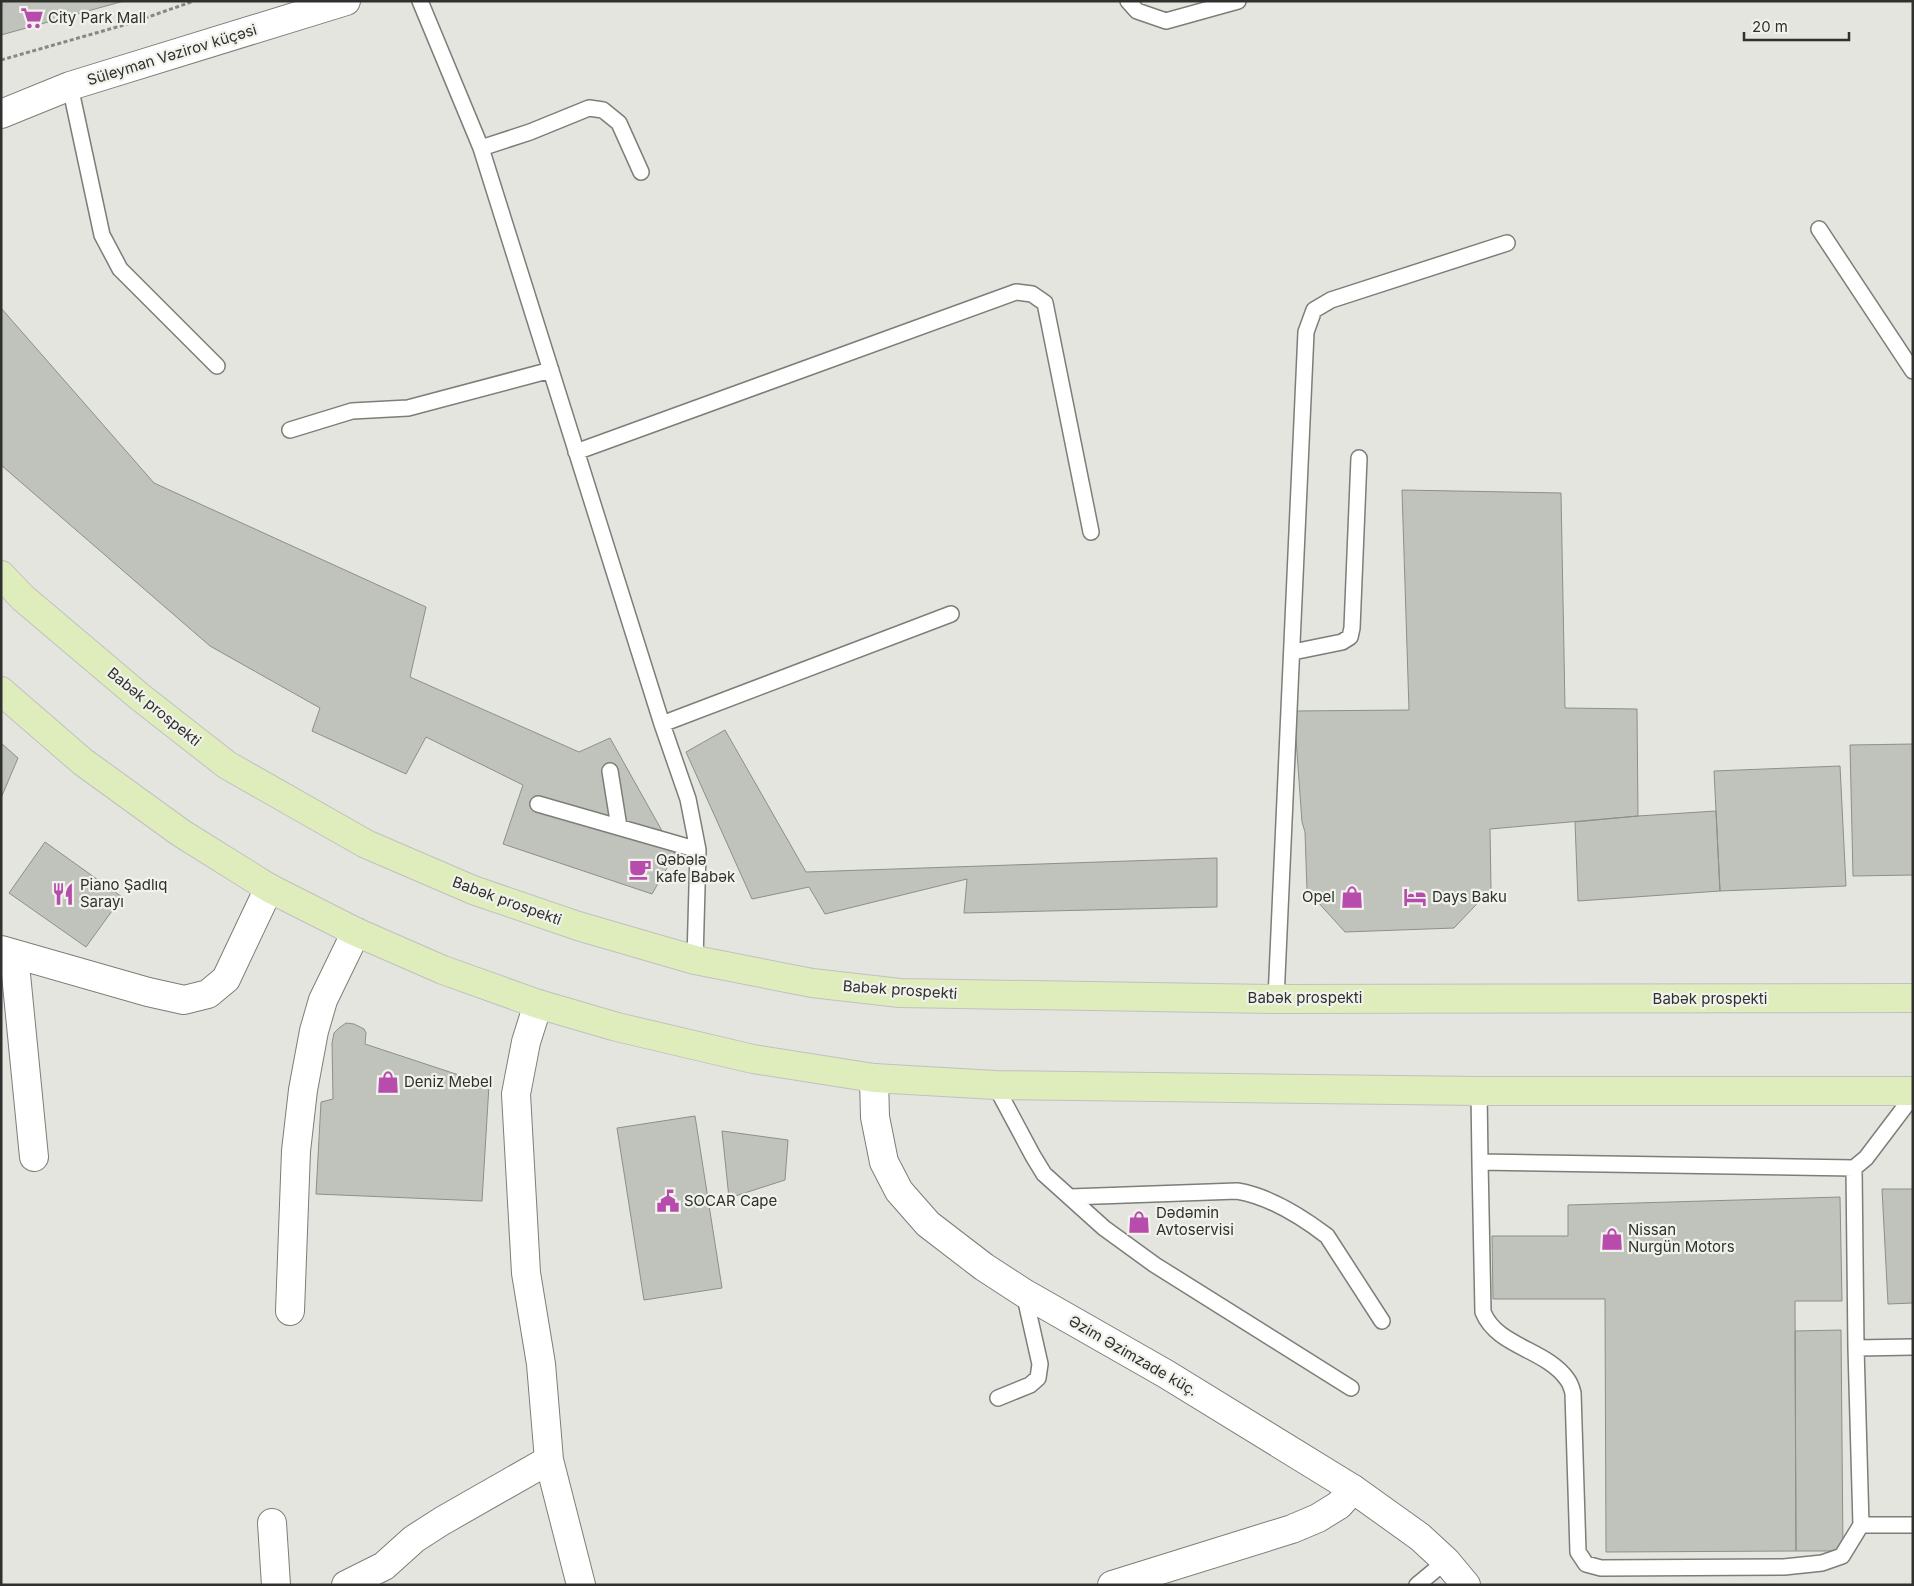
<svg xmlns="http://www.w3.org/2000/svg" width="1914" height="1586" font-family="Inter,sans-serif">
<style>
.building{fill:#c0c2bc;stroke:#8d8f89}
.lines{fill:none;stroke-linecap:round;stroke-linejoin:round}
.service-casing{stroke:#7c7e78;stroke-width:18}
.minor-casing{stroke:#7c7e78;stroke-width:30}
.tertiary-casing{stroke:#7c7e78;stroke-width:30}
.primary-casing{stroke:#c1c1c1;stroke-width:30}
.path{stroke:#878884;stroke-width:3;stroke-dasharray:4 2.5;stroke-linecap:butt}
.service{stroke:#fff;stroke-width:15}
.minor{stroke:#fff;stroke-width:28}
.tertiary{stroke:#fff;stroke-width:28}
.primary{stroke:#dfecbc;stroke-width:28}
.labels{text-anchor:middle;stroke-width:4.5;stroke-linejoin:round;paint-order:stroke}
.poi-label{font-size:15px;fill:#30312f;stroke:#f0f2eb;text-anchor:start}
.street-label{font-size:15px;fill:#30312f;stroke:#f0f2eb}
</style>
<rect width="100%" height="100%" fill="#e3e5de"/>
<path class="building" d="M 1,1 L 124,1 L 1,35 Z
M 1,308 L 154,483 L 426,607 L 410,677 L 579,752 L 610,738 L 675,854 L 652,894 L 503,844 L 523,785 L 426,737 L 406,774 L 312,731 L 320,708 L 210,646 L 1,465 Z
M 1402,490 L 1561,493 L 1565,708 L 1637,709 L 1638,816 L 1490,829 L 1491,889 L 1454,928 L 1345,932 L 1307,890 L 1305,832 L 1302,822 L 1294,711 L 1409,710 Z
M 725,730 L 806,872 L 1217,858 L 1217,907 L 964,913 L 967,879 L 825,914 L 809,887 L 752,899 L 686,752 Z
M 1,743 L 18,758 L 1,798 Z
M 1913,744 L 1913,875 L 1853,876 L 1850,745 Z
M 1840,766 L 1846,886 L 1720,891 L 1714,771 Z
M 1716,811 L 1720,891 L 1578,901 L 1575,822 L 1638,816 Z
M 45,842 L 122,897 L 86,947 L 9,893 Z
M 346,1023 L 354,1024 L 364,1029 L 366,1033 L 365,1044 L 489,1085 L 482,1201 L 316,1194 L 321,1102 L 333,1099 L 332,1043 L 334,1033 L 339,1028 Z
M 695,1116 L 722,1288 L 644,1300 L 617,1128 Z
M 722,1131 L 788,1140 L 785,1180 L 729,1198 Z
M 1882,1189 L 1913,1189 L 1913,1303 L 1888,1304 Z
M 1840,1197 L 1842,1301 L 1795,1301 L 1796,1551 L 1606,1552 L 1605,1299 L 1493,1299 L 1492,1236 L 1568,1236 L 1568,1205 Z
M 1841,1330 L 1843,1551 L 1796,1551 L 1795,1331 Z"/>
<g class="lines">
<defs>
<path id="service" d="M 420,1 L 481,148 L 662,724 L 688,799 L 698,850 L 695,960
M 1128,1 L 1137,11 L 1166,21 L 1238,1
M 70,86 L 102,235 L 120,269 L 217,366
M 481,148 L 530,132 L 589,108 L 603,110 L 619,123 L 641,172
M 1819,229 L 1913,371
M 290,430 L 352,411 L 408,408 L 551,370
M 576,452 L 1016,292 L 1032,294 L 1045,303 L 1091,532
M 1293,652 L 1342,642 L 1350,637 L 1352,628 L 1359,458
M 662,724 L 951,614
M 610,771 L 619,827
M 538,804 L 698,850
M 1276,999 L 1306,332 L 1314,310 L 1331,300 L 1507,243
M 995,1085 L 1033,1156 L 1044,1174 L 1104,1228 L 1155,1265 L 1351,1388
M 1479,1091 L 1480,1162 L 1854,1168 L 1866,1158 L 1913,1096
M 1480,1162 L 1483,1312 C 1497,1347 1546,1349 1567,1379 C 1570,1383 1572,1389 1573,1393 L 1578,1552 L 1586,1564 L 1601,1568 L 1784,1567 L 1822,1563 L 1842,1556 L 1861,1525 L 1856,1348 L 1913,1347
M 1854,1168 L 1856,1348
M 1070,1197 L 1237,1191 C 1268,1196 1302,1217 1327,1236 L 1382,1321
M 998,1398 L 1030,1385 L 1038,1378 L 1040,1364 L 1024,1293
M 1861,1525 L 1913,1525
M 1417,1585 L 1446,1561"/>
<path id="minor" d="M 1,114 L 70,86 L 346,1
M 1,950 L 148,992 L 184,1000 L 208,994 L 226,979 L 269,888
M 14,954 L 34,1157
M 538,1004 L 526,1042 L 516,1094 L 526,1273 L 541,1364 L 549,1460 L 581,1585
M 290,1311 L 296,1151 L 303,1090 L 314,1031 L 323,1000 L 356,932
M 272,1523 L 276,1585
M 346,1585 L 384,1566 L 414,1539 L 442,1521 L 549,1460
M 1112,1585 L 1292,1529 L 1318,1518 L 1339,1505 L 1353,1489"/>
<path id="tertiary" d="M 874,1078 L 875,1117 L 884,1162 L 899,1191 L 928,1224 L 984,1267 L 1024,1293 L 1166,1374 L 1353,1489 L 1420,1537 L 1446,1561 L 1466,1585"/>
<path id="primary" d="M 1,575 L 23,598 L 140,697 L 227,765 L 366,844 L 473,890 L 578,926 L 695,960 L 812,983 L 900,993 L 1276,999 L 1913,998
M 1,691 L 83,762 L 181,833 L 269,888 L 356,932 L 443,970 L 538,1004 L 617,1027 L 753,1059 L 874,1078 L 995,1085 L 1479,1091 L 1913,1091"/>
</defs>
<use href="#service" class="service-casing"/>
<use href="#minor" class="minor-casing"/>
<use href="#tertiary" class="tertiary-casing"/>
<use href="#primary" class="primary-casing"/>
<path class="path" d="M 1,60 L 131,23 L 194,1"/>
<use href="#service" class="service"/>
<use href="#minor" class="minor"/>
<use href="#tertiary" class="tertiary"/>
<use href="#primary" class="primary"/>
</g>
<defs>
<symbol id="supermarket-bare" viewBox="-9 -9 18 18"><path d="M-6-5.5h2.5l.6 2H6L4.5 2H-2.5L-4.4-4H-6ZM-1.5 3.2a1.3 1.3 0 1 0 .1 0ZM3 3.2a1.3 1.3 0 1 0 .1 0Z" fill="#b84cad" stroke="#f0f2eb" stroke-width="2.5" paint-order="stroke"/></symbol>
<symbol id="cafe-bare" viewBox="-9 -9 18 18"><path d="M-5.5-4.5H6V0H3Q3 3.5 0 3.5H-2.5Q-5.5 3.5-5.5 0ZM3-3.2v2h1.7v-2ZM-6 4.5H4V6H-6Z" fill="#b84cad" stroke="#f0f2eb" stroke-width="2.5" paint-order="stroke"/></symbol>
<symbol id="restaurant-bare" viewBox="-9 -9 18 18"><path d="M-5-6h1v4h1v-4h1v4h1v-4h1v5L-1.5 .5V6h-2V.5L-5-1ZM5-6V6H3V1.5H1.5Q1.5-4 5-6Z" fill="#b84cad" stroke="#f0f2eb" stroke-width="2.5" paint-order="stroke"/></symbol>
<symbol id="shop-bare" viewBox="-9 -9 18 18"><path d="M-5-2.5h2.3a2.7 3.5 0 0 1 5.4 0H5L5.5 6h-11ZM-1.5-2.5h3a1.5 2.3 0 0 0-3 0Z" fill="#b84cad" stroke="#f0f2eb" stroke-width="2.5" paint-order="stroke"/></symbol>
<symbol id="hotel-bare" viewBox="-9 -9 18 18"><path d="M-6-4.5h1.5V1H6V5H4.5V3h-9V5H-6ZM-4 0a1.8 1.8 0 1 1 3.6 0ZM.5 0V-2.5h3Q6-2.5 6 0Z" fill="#b84cad" stroke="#f0f2eb" stroke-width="2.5" paint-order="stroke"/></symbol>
<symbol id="civic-bare" viewBox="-9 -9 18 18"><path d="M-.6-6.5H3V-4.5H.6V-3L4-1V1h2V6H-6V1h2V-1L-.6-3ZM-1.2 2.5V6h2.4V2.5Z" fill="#b84cad" stroke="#f0f2eb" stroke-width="2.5" paint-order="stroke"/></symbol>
</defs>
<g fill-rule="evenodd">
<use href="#supermarket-bare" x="16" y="2" width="32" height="32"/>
<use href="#cafe-bare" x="624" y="853" width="32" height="32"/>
<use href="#restaurant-bare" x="47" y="878" width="32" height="32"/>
<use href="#shop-bare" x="1336" y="881" width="32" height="32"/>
<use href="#hotel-bare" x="1399" y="881" width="32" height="32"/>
<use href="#shop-bare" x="372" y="1066" width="32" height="32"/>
<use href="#civic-bare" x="652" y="1185" width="32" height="32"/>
<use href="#shop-bare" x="1123" y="1206" width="32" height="32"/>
<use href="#shop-bare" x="1596" y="1223" width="32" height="32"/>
</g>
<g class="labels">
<g class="poi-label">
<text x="48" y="23">City Park Mall</text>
<text x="656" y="865">Qəbələ<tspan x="656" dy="17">kafe Babək</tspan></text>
<text x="80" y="890">Piano Şadlıq<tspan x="80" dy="17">Sarayı</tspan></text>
<text x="1335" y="902" text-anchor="end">Opel</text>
<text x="1432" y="902">Days Baku</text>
<text x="404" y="1087">Deniz Mebel</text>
<text x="684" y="1206">SOCAR Cape</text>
<text x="1156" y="1218">Dədəmin<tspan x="1156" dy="17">Avtoservisi</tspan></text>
<text x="1628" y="1235">Nissan<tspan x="1628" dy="17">Nurgün Motors</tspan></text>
</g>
<g class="street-label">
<text transform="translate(172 55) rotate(-17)" y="5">Süleyman Vəzirov küçəsi</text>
<text transform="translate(154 707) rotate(39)" y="5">Babək prospekti</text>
<text transform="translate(507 901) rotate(20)" y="5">Babək prospekti</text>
<text transform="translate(900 990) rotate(4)" y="5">Babək prospekti</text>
<text x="1305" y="1003">Babək prospekti</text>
<text x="1710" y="1004">Babək prospekti</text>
<text transform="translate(1133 1356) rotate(30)" y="5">Əzim Əzimzade küç.</text>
</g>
</g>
<rect width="1914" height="1586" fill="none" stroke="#30312f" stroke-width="5"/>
<path d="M1744 32v8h105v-8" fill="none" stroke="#30312f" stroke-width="2.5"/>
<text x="1752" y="32" font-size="15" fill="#30312f" stroke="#f0f2eb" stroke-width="4" paint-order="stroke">20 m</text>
</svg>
